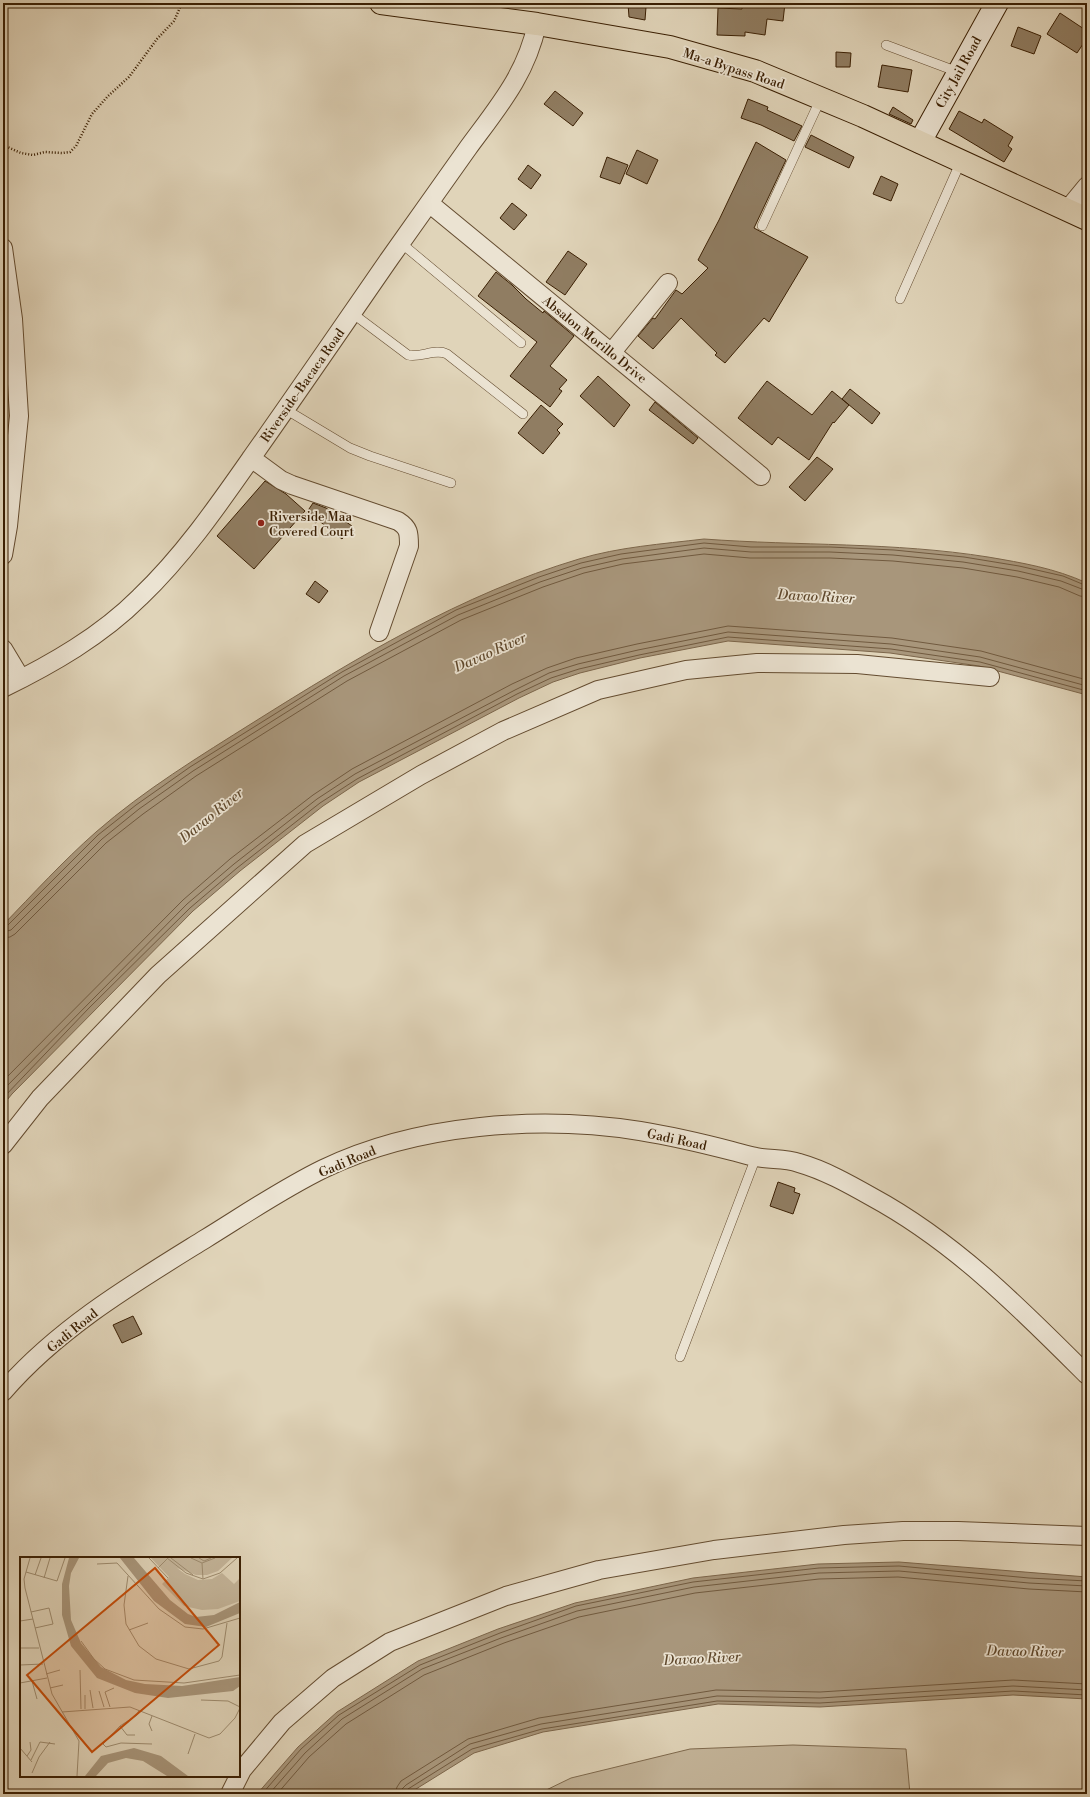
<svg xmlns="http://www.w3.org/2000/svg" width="1090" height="1797" font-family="'Libre Bodoni',serif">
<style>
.green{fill:#c4b59a;stroke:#7f6a4e}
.water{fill:#a8967b;stroke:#7c664b}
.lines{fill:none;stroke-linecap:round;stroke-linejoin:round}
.shore{stroke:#715a3f;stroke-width:1}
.building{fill:#907d62;stroke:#3a1f03}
.lane-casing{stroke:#644c30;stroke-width:10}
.street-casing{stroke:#644c30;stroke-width:20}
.secondary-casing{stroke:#3a1f03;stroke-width:24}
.primary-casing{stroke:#3a1f03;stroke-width:24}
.path{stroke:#3a1f03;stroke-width:2.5;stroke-dasharray:1 2;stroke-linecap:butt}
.lane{stroke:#ebe3d2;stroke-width:9}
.street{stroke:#ebe3d2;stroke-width:18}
.secondary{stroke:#ebe3d2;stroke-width:22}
.primary{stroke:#e0d4b9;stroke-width:22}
.poi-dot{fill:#8f2418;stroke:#ebe3d2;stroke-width:1.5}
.labels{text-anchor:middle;stroke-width:3.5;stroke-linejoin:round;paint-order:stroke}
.street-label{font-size:13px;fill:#3a1f03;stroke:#ebe3d2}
.poi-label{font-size:13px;fill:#3a1f03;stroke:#ebe3d2;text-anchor:start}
.water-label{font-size:14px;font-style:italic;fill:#60492d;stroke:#ebe3d2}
.inset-road{fill:none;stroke:#9e8c70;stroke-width:1}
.view{fill:#c54d0a;fill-opacity:0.15;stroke:#c54d0a;stroke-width:2}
.inset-edge{fill:none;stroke:#3a1f03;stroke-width:2}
</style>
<rect width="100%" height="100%" fill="#e0d4b9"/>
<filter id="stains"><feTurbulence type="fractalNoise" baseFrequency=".005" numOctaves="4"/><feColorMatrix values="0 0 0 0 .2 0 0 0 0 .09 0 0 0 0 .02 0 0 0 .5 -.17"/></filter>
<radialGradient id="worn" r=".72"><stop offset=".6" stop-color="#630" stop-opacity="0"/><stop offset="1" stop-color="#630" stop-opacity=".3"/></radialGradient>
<path class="green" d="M 793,1745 L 906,1749 L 910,1794 L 538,1794 L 571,1778 L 690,1749 Z"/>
<path class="water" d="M 704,539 C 799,546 894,542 988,557 C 1023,563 1054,568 1087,583 L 1087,695 L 979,666 L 890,653 L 728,641 L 640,658 L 580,673 L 553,682 L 519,698 L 359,782 L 323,806 L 240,871 L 193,911 L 12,1094 L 3,1105 L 3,925 C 33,894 63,861 96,832 C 144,790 200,756 254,722 C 356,658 462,594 579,559 C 619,547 662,544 704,539 Z
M 899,1562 L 1087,1577 L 1087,1699 L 1013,1695 L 820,1707 L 718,1704 L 543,1732 L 474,1753 L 408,1794 L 257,1794 L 298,1747 L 337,1712 L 418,1661 L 498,1629 L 575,1603 L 693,1578 L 818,1564 Z"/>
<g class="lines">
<path class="shore" d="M 3,927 L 7,926 L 98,835 L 136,805 L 190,767 L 342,672 L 456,610 L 539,577 L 581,563 L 621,554 L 704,543 L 751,547 L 830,547 L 894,550 L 964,557 L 1019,566 L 1063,576 L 1087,586
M 3,932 L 11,930 L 102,839 L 139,809 L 193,771 L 344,676 L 458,615 L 540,582 L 582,568 L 622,559 L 704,548 L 751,552 L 830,552 L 893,555 L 963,562 L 1018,571 L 1061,581 L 1087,591
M 3,938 L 10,937 L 15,934 L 106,843 L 143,814 L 196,776 L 347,681 L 461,620 L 543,587 L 584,573 L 623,564 L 704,554 L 750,558 L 830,558 L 893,561 L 963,568 L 1017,577 L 1059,587 L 1080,596 L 1087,597
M 3,1081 L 183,900 L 230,859 L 313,795 L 352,769 L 512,684 L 547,668 L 576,658 L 637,644 L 728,626 L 892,638 L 981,651 L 1087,680
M 3,1090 L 187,904 L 234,864 L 317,799 L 355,774 L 515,690 L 549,673 L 578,664 L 638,650 L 728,632 L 891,644 L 980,657 L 1087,686
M 3,1098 L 89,1008 L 190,908 L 237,868 L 320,803 L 357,779 L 517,694 L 551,678 L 579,669 L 639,655 L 728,637 L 891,649 L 980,662 L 1087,691
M 262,1794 L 301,1749 L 339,1715 L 420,1665 L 500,1633 L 576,1606 L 693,1582 L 819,1568 L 899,1566 L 1029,1578 L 1087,1581
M 269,1794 L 305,1753 L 342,1719 L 422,1669 L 501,1638 L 577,1611 L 694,1587 L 819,1573 L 899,1571 L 1029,1583 L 1087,1586
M 277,1794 L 309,1757 L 346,1724 L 424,1675 L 504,1643 L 579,1617 L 695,1593 L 819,1579 L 898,1577 L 1029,1589 L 1087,1592
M 395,1794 L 397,1787 L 401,1781 L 468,1739 L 539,1718 L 716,1690 L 820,1692 L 1013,1680 L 1087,1684
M 401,1794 L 402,1789 L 406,1785 L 470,1744 L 541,1724 L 717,1696 L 820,1698 L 1013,1686 L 1087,1690
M 406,1794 L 408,1789 L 472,1749 L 542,1729 L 717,1701 L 820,1703 L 1013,1691 L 1087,1695"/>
</g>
<path class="building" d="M 742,3 L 785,3 L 783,21 L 767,19 L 765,35 L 745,32 L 745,36 L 717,35 L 718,8 L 742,9 Z
M 628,4 L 646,7 L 645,20 L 629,17 Z
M 1060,13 L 1087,31 L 1087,38 L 1077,53 L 1047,34 Z
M 1018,27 L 1041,36 L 1034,54 L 1011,46 Z
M 836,52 L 851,53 L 850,67 L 836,67 Z
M 882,65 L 912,70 L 908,92 L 878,87 Z
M 555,91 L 583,113 L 573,126 L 544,104 Z
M 748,99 L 768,107 L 767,110 L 802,126 L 794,141 L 761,125 L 741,118 Z
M 893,107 L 913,120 L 911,124 L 889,114 Z
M 959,111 L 982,123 L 984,119 L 1013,137 L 1008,146 L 1012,149 L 1004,162 L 949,129 Z
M 811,135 L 854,157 L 849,168 L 805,147 Z
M 756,142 L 786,160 L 754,228 L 808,257 L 769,322 L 764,318 L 725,363 L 715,355 L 717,353 L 681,318 L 653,349 L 638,336 L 653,318 L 655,319 L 676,290 L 682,294 L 708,268 L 698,260 L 719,220 Z
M 637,150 L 658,160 L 647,184 L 626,174 Z
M 607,157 L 628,165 L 620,184 L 600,177 Z
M 528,165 L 541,175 L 531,189 L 518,179 Z
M 881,176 L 898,184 L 891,201 L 873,194 Z
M 512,203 L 527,215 L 514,230 L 500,218 Z
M 568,251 L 587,264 L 565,295 L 546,282 Z
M 496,272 L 512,285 L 526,299 L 543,313 L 544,311 L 574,336 L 550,366 L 567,380 L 559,389 L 562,391 L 550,407 L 510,376 L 537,342 L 478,296 Z
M 598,376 L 630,405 L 614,427 L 580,396 Z
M 767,381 L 812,415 L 832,391 L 849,405 L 834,423 L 833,422 L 809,460 L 778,437 L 772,445 L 738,418 Z
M 850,389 L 880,413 L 872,424 L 842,399 Z
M 655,402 L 698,438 L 693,444 L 649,410 Z
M 541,405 L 563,424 L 557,430 L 560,433 L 543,454 L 518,433 Z
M 817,457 L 833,469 L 805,501 L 789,487 Z
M 265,481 L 286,494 L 305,511 L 254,569 L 217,536 Z
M 313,503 L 326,508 L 352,526 L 342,539 L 318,520 L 316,523 L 305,515 Z
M 315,581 L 328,591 L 319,603 L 306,594 Z
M 778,1182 L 795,1188 L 794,1192 L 800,1194 L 793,1214 L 770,1206 Z
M 133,1316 L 142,1334 L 122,1343 L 113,1325 Z"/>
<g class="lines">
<defs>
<path id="lane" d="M 886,45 L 958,72
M 762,226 L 821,98
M 401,243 L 521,343
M 900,299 L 961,161
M 352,313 L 408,355 C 421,358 435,348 447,354 L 523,414
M 285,409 L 350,448 L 370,456 L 451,483
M 680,1357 L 756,1157"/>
<path id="street" d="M 429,203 L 761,476
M 1068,209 L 1087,186
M 3,248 L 13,319 L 19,416 L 8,526 L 3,555
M 612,352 L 668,283
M 251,458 L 281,480 L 292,485 L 398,521 C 409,528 409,533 409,546 L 379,632
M 3,649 L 21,679
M 3,688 C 52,664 101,636 140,597 C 184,555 219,504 254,454 C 300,389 345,323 390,258 C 416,221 442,185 468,148 C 498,107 526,75 537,24
M 3,1145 L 40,1098 L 158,975 L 305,844 L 421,775 L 503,731 L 598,690 L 686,670 L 757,663 L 857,664 L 990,677
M 3,1392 C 58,1328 134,1283 205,1239 C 244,1215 282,1189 323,1169 C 416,1124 539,1115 640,1131 C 671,1136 701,1143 732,1151 C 740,1153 748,1156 756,1157 C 770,1160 785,1158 799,1163 C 824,1170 849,1184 872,1197 C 955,1242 1021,1309 1087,1375
M 230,1794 L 242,1770 L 282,1722 L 333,1678 L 390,1642 L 506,1596 L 599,1570 L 714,1550 L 844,1535 L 903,1531 L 958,1531 L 1087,1536"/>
<path id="secondary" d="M 920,142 L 997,3"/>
<path id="primary" d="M 381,3 L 537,24 L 670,47 L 755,71 L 863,116 L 1087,219"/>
</defs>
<use href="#lane" class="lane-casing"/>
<use href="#street" class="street-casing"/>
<use href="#secondary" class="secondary-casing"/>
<use href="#primary" class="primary-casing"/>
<path class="path" d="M 3,145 L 21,153 L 33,155 L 45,152 L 62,153 L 70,152 L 76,146 L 92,114 L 108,96 L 129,77 L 157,39 L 174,21 L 182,3"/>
<use href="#lane" class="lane"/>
<use href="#street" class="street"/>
<use href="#secondary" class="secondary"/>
<use href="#primary" class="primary"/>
</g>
<circle class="poi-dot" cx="261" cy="523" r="4"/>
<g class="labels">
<g class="street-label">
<text transform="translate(734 68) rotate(18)" y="5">Ma-a Bypass Road</text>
<text transform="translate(958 72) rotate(-61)" y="5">City Jail Road</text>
<text transform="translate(595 339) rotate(39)" y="5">Absalon Morillo Drive</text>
<text transform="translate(302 385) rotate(-55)" y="5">Riverside-Bacaca Road</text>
<text transform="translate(677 1139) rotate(12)" y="5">Gadi Road</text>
<text transform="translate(347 1161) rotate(-23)" y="5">Gadi Road</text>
<text transform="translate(72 1330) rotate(-39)" y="5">Gadi Road</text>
</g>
<g class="poi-label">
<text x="269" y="521">Riverside Maa<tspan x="269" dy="15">Covered Court</tspan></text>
</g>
<g class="water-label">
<text transform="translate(816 596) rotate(3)" y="5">Davao River</text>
<text transform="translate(490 652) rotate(-24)" y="5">Davao River</text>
<text transform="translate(211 815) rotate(-39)" y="5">Davao River</text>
<text transform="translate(1025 1651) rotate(1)" y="5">Davao River</text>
<text transform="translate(702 1658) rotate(-3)" y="5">Davao River</text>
</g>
</g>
<g transform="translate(20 1557)">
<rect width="220" height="220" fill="#e0d4b9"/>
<path d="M 131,1 L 212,1 L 198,14 L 187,18 L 176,18 L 157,11 L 165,17 L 178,23 L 192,22 L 202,16 L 214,27 L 220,21 L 220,44 L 198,52 L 182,53 L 164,49 L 142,27 L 149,20 Z" fill="#c4b59a"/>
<path d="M 49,1 L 59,1 L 51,16 L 49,29 L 51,63 L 61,86 L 81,110 L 106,123 L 125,127 L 162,129 L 220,120 L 220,129 L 213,134 L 148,141 L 115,136 L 77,121 L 51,89 L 42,58 L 42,27 ZM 100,1 L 114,1 L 150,43 L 168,57 L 176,60 L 194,58 L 220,45 L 220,56 L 186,70 L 165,67 L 134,44 ZM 114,191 L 141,199 L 168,219 L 147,219 L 123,204 L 106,201 L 88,206 L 76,219 L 65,219 L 81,199 Z" fill="#a8967b"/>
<path class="inset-road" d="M 10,1 L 4,22 L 5,31 L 32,137 L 59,184 L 57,219M 129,1 L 148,21M 147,1 L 166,16 L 183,22 L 200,16 L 217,1M 151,1 L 173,18M 171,1 L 182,6 L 195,1M 179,1 L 184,4 L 191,1M 182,6 L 183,22M 77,7 L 97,6 L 139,52 L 165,70 L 183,72 L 220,61M 138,11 L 148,1M 6,15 L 37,24 L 45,1M 15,18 L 21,1M 108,19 L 104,48 L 106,67 L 119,89 L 136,102 L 169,112 L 199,104 L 202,100 L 207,66M 24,21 L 30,1M 11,55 L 29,51 L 33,67 L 15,71M 0,64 L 13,62M 109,73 L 128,66M 61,84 L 74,102 L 85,112 L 114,123 L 164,126 L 220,118M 0,91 L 19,91M 0,108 L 23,107M 60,113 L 61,152M 26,117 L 40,113M 12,124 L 17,142M 0,126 L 27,121M 30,131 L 43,128M 70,133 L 73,151M 79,134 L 84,150M 65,138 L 65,152M 181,143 L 208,144 L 220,150M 90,150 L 85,135 L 94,131M 119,153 L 117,158 L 100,169 L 83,187 L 86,190 L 101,186 L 132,187M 42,155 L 110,150 L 189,181 L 200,177 L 215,161 L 220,151M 132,159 L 129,167 L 132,174M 100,169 L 107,178 L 115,178M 0,191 L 12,205M 168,197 L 175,177M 7,199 L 11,193 L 10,185M 11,203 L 20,185 L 35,187M 12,216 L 19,200 L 30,185"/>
<path class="view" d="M 135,11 L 199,88 L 72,195 L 7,118 Z"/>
<rect width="220" height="220" class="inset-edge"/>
</g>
<rect width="1090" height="1797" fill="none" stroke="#e0d4b9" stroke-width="16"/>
<rect x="4" y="4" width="1082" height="1789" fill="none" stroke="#3a1f03" stroke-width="2"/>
<rect x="8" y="8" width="1074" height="1781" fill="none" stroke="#3a1f03"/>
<rect width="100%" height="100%" filter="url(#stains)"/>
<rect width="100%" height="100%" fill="url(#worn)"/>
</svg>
